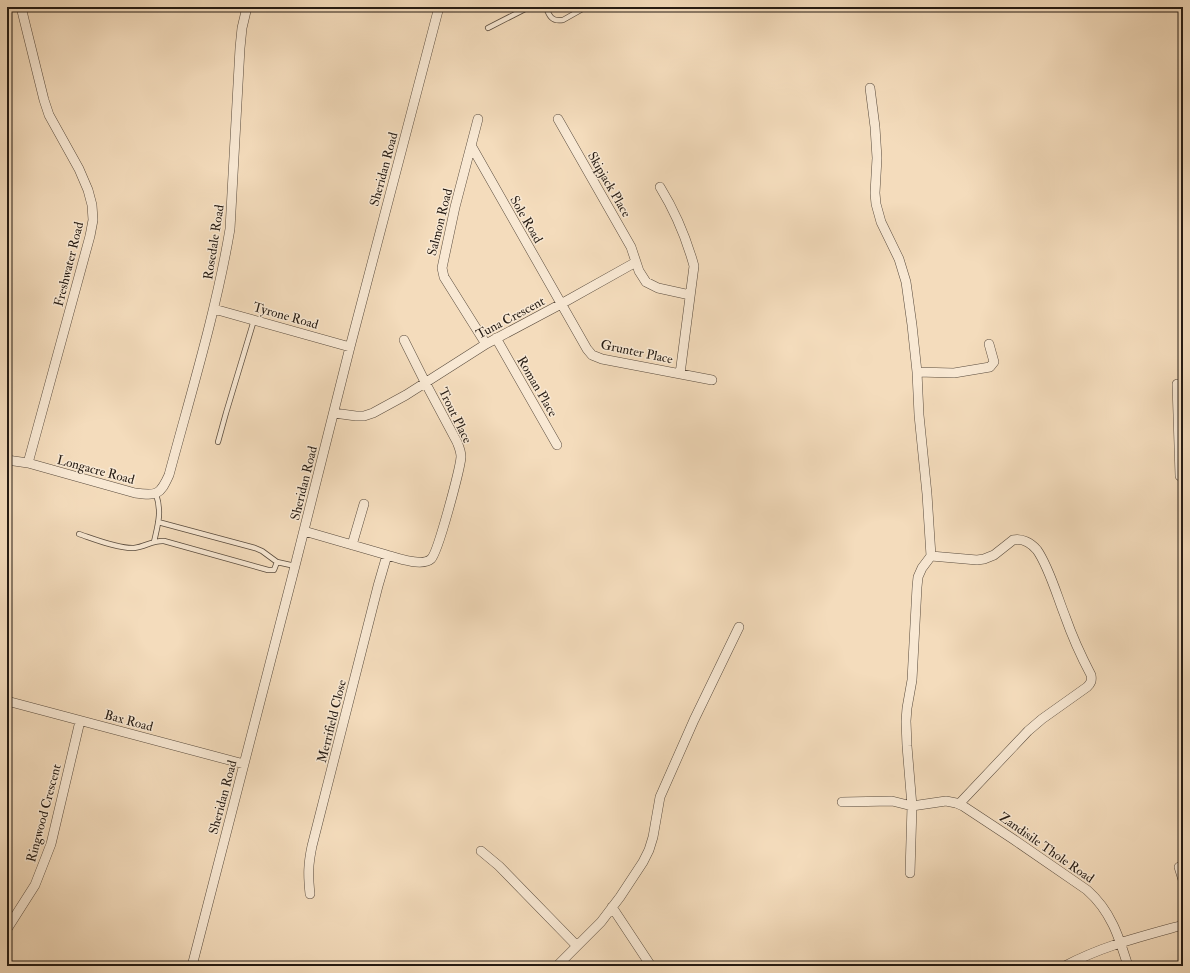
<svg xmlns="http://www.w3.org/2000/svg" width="1190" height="973" font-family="'IM FELL Double Pica',serif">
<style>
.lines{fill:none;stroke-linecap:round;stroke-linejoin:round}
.lane-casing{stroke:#594b3d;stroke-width:6}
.street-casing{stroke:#594b3d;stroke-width:10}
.lane{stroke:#f8e8d3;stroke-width:4.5}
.street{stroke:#f8e8d3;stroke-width:9}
.labels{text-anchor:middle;stroke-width:3;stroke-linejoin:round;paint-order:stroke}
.street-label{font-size:13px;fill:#251b13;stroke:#f8e8d3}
</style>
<rect width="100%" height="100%" fill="#f4dcbc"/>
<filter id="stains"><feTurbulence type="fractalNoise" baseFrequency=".005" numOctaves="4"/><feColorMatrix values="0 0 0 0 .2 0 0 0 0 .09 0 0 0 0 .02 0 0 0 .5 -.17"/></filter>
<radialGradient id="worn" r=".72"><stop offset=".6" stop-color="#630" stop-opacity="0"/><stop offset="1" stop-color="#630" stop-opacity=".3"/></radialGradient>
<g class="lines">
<defs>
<path id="lane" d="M 546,7 C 549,16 552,22 563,20 L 586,7
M 488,28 L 529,7
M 218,442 L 226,413 L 254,320
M 158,522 L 255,548 L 262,551 L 277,562 L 295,566
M 79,534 C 94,539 119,549 134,548 C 145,547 153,540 164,541 L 268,570 L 274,570 L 277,562
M 154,542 C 158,524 162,512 156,494"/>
<path id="street" d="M 21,7 L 44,100 L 49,115 L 79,169 L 88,190 L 92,205 L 93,220 L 90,236 L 28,463
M 870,88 L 875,127 L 877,158 L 875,193 L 876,204 L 881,222 L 899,259 L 906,282 L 912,325 L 917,372 L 919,415 L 927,494 L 931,556 L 922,568 L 918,577 L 917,587 L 912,680 L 907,708 L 906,721 L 907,746 L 912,806 L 910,873
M 478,119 L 455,207 L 442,268 L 444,277 L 486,344
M 558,119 L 631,247 L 639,271 L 646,282 L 658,288 L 690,295
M 472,147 L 587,349 L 592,355 L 602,359 L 712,380
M 660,187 C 676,213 686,237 694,266 L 680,374
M 214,309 L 350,347
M 496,338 L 557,445
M 917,372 L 954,373 L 990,367 L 994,362 L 989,344
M 334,413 L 356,416 L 364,416 L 373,413 L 406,395 L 486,344 L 561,304 L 636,262
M 7,460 L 28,463 L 135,493 C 157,496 160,495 169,475 C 191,393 216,312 230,229 L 240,48 L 242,28 L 247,7
M 1180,476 L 1177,384 L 1183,387
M 304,531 L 387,555
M 352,545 L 364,504
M 931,556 L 977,560 L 984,559 L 994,555 L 1013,540 C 1022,538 1031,543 1037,550 C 1049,567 1057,596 1065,616 C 1072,636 1081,656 1091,675 C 1092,681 1091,683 1087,687 L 1042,719 L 1028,731 L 959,804
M 7,701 L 244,764
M 842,802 L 892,801 L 912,806 L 946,801 L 956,803 L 963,806 L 1013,839 L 1087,890 C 1111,911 1119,937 1128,966
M 481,851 L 499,866 L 577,946
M 1179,867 L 1183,880
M 310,894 C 308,875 308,865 312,846 L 378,586 L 387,555 C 397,558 422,567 431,559 C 438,553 460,469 461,457 C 461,451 459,447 457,442 L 425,382 L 404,340
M 612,907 L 651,966
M 7,929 L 35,885 L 51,844 L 80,721
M 192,966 L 295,566 L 350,347 L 439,7
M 557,966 L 601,922 L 620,897 L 643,862 L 649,850 L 653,837 L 660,797 L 694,720 L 739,627
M 1065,966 C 1102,946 1143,936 1183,925"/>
</defs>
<use href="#lane" class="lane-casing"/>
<use href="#street" class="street-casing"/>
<use href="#lane" class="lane"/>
<use href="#street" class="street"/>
</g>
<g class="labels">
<g class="street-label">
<text transform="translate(383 169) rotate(-75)" y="5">Sheridan Road</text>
<text transform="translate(610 184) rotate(60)" y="5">Skipjack Place</text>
<text transform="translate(527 219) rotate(60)" y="5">Sole Road</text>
<text transform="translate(439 222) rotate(-76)" y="5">Salmon Road</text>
<text transform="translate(213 242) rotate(-81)" y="5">Rosedale Road</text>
<text transform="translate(68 264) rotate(-76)" y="5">Freshwater Road</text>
<text transform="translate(286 315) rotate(16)" y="5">Tyrone Road</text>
<text transform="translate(510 317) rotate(-28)" y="5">Tuna Crescent</text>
<text transform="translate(637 351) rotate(12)" y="5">Grunter Place</text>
<text transform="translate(538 386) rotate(60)" y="5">Roman Place</text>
<text transform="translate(456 415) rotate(64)" y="5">Trout Place</text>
<text transform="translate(96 469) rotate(15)" y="5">Longacre Road</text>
<text transform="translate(303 483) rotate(-76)" y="5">Sheridan Road</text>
<text transform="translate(129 720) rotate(15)" y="5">Bax Road</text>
<text transform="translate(331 721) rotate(-76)" y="5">Merrifield Close</text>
<text transform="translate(222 797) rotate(-75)" y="5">Sheridan Road</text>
<text transform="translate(43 813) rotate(-75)" y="5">Ringwood Crescent</text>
<text transform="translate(1047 847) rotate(35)" y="5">Zandisile Thole Road</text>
</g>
</g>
<rect width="1190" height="973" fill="none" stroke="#f4dcbc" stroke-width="24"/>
<rect x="8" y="8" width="1174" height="957" fill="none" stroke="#251b13" stroke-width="2"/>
<rect x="12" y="12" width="1166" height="949" fill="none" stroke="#251b13"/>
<rect width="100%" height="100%" filter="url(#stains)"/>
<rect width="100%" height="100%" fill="url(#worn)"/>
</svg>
